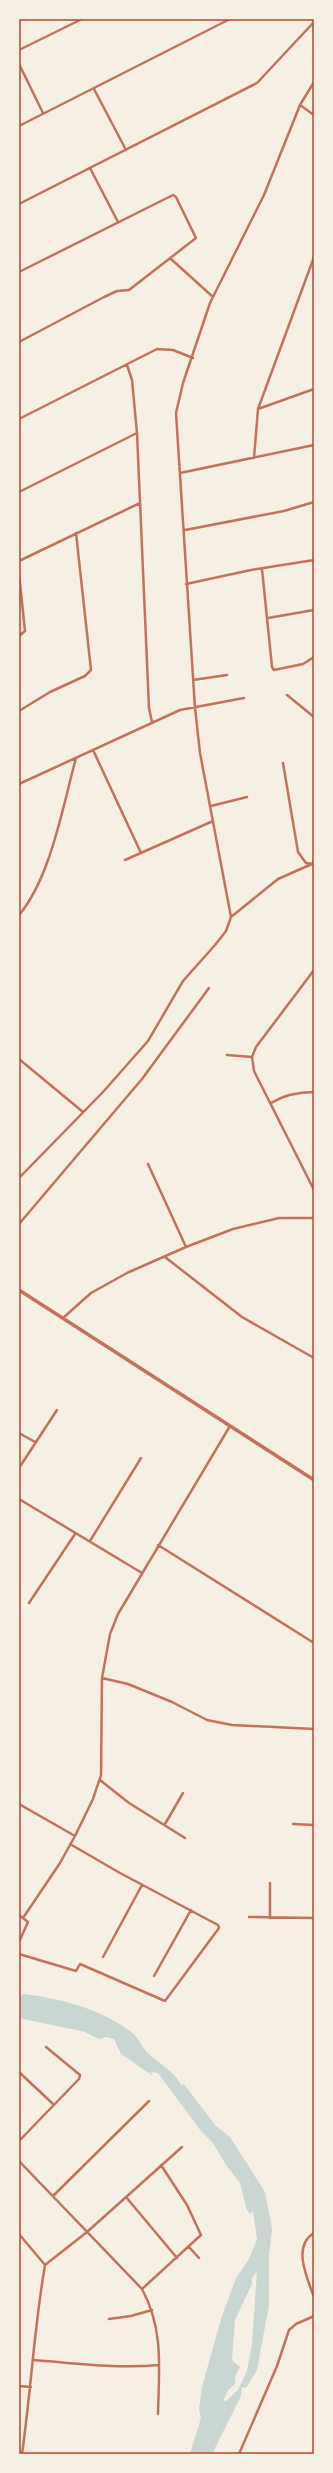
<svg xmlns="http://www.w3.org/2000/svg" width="333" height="2473" font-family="'Noto Sans',sans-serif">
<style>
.water{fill:#c9d6d2;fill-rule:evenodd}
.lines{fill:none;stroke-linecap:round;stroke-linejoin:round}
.minor{stroke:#c5725c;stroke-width:2.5}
.tertiary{stroke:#c5725c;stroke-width:3.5}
.neatline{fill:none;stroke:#b5482f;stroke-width:1.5}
</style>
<rect width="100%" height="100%" fill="#f6efe4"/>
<path class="water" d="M 24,1994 C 62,1999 98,2008 130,2031 C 139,2037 141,2047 149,2054 C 161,2065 174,2071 182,2086 L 183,2083 L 216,2126 L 230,2137 L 265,2192 L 272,2229 L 269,2256 L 269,2305 L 257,2370 L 246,2388 L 242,2387 L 241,2396 L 212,2454 L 190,2454 L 201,2418 L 199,2409 L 202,2387 L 221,2319 L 236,2278 L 249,2259 L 257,2239 L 253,2211 L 250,2214 L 247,2210 L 240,2183 L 226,2165 L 213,2143 L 201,2131 L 158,2073 L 151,2072 L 153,2076 L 121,2054 L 114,2039 L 106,2037 L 99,2039 L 85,2032 L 19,2018 L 19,1996 ZM 257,2271 L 252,2344 L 247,2371 L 238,2390 L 225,2402 L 224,2399 L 228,2390 L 235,2384 L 235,2377 L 240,2367 L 232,2360 L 235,2320 L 252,2284 L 252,2278 Z"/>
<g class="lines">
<path class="minor" d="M 19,50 L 82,19
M 19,64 L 43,113
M 94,89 L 126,150
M 300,105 L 314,115
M 19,126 L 230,19
M 90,168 L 118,222
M 19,204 L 257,83 L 314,22
M 171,259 L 213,297
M 19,272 L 173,195 L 176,197 L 196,238 L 129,290 L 117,291 L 104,297 L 19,342
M 127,365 L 132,380 L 137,433 L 149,708 L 152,722
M 258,409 L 314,257
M 19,419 L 157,349 L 173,350 L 193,358
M 254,458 L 258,409 L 314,389
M 180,473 L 314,445
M 19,492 L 137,433
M 185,530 L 284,511 L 314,502
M 19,561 L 140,503
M 262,569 L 272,667 L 274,670 L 303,664 L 314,657
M 19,574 L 25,631 L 19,636
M 186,584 L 251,570 L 314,560
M 268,618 L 314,610
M 193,680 L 227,675
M 287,695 L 314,717
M 19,711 L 50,692 L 85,676 L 91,670 L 76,533
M 93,750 L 141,853
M 283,763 L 298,852 L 306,863 L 312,864
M 19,784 L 180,710 L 244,698
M 211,806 L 247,797
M 125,860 L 213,821
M 19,915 C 51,877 63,805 76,758
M 231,917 L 200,753 L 195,708 L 176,413 L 183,383 L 210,303 L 264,195 L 300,105 L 314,82
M 314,970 L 256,1047 L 252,1057 L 254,1071 L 314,1190
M 227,1055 L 252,1057
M 19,1059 L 83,1112
M 271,1103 C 284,1095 298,1092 314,1092
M 148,1164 L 186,1247
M 19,1178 L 103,1092 L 148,1041 L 183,981 L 215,945 L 226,931 L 231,917 L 278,879 L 312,864 L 314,860
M 19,1224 L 142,1079 L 209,988
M 165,1257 L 242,1317 L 314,1358
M 63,1318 L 91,1293 L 127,1273 L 186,1247 L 233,1229 L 279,1218 L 314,1218
M 19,1433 L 35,1442
M 19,1468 L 57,1410
M 19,1499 L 142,1573
M 90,1541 L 141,1458
M 158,1545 L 314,1643
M 29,1603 L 75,1534
M 102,1678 L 128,1684 L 172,1702 L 207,1720 L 232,1725 L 314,1729
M 100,1780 L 129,1803 L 185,1838
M 19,1804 L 75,1836 L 93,1799 L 101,1775 L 102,1678 L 110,1634 L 118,1614 L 230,1426
M 165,1824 L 183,1793
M 293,1824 L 314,1825
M 19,1915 L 28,1922 L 19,1942
M 249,1917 L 314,1918
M 23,1918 L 60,1863 L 75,1836
M 270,1918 L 270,1883
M 19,1954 L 76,1971 L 80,1964 L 165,2001 L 219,1928 L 218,1925 L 120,1873 L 70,1844
M 103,1957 L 142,1885
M 154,1976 L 191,1910
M 19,2072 L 53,2104
M 19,2141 L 79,2079 L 80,2075 L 46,2047
M 19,2161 L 142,2289 C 164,2330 159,2368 158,2414
M 53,2196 L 149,2101
M 126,2197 L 177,2258
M 314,2233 C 292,2246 307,2278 314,2297
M 19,2234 L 45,2265
M 189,2247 L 199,2258
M 142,2289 L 201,2235 L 187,2205 L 161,2165
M 109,2319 L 131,2316 L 152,2310
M 33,2360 C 75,2363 117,2369 159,2365
M 19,2386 L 31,2387
M 22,2454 C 31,2391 34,2328 45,2265 L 87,2232 L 182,2147
M 239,2454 L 277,2366 L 289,2330 L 296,2324 L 314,2316"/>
<path class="tertiary" d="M 19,1290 L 314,1480"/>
</g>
<rect width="333" height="2473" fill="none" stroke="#f6efe4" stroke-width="40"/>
<rect x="20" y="20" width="293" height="2433" class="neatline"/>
</svg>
